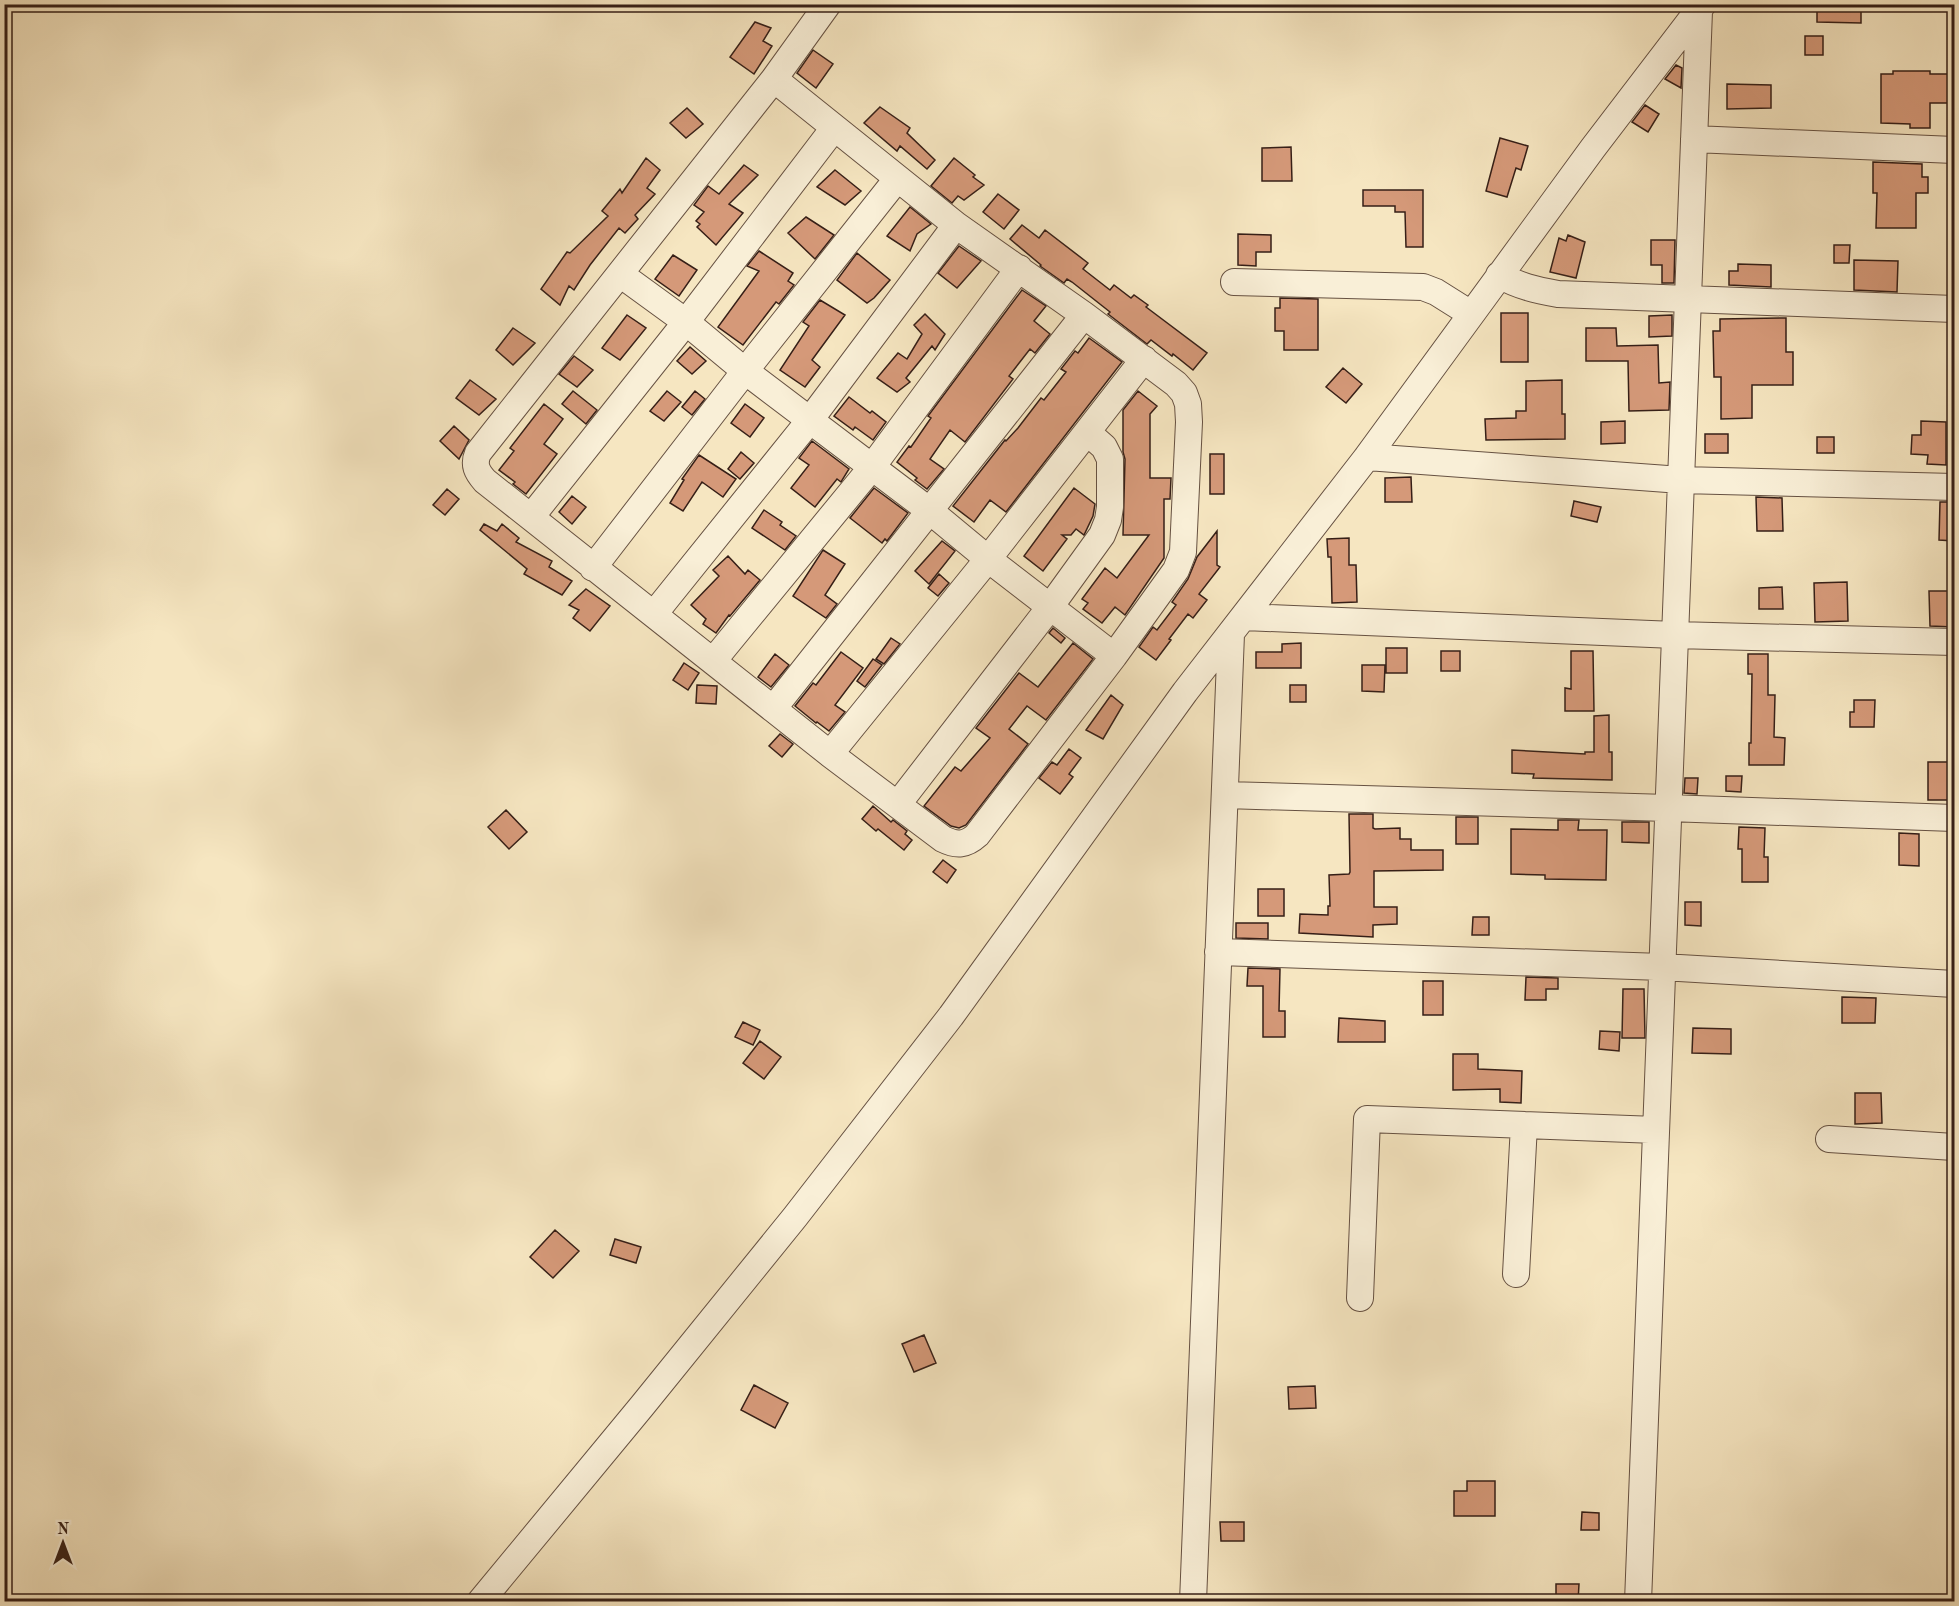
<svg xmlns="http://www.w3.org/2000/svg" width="1959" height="1606" font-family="'Old Standard TT',serif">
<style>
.building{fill:#d59979;stroke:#361f17;stroke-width:1.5}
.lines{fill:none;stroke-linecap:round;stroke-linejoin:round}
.minor-casing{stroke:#665142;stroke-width:28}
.minor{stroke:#f9efd7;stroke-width:26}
</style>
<rect width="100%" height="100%" fill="#f6e6c1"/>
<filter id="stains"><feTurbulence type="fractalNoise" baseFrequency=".00333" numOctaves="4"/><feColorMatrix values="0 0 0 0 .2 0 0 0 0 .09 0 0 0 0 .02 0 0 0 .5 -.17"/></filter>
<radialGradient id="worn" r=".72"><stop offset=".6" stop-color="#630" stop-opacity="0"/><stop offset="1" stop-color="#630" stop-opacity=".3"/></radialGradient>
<path class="building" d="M 1817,4 L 1861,4 L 1861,23 L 1817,22 Z
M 755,22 L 771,28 L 763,41 L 772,46 L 754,74 L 730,57 Z
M 1805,36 L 1823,36 L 1823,55 L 1805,55 Z
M 813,50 L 833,64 L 816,88 L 797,73 Z
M 1676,65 L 1682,68 L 1681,88 L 1665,79 Z
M 1893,71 L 1930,71 L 1930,74 L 1953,74 L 1953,103 L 1930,103 L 1930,128 L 1910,128 L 1910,124 L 1881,123 L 1881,74 L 1893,74 Z
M 1727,84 L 1771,85 L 1771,108 L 1727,109 Z
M 1645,105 L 1659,114 L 1648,132 L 1632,122 Z
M 880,107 L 910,128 L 907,133 L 935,160 L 927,169 L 900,146 L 897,151 L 864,123 Z
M 687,108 L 703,124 L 686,138 L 670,123 Z
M 1500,138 L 1528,146 L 1521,170 L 1516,168 L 1507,197 L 1486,191 Z
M 1291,147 L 1292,181 L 1262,181 L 1262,148 Z
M 646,158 L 660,170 L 647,188 L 655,194 L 635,215 L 638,219 L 625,233 L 619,228 L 590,265 L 574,290 L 569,286 L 560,305 L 541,289 L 567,252 L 570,253 L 608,216 L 602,211 L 620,189 L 622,193 Z
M 954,158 L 975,175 L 973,177 L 984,185 L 964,200 L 958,196 L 952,203 L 931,186 Z
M 1873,162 L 1922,164 L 1922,177 L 1928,177 L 1928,193 L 1916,193 L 1916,228 L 1876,228 L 1877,193 L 1873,193 Z
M 744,165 L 758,175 L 729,204 L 743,213 L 716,245 L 697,227 L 700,224 L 696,221 L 704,212 L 694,205 L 708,186 L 719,194 Z
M 835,170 L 861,191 L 845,205 L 817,187 Z
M 1363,190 L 1423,190 L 1423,247 L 1406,247 L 1405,212 L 1395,212 L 1395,206 L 1363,206 Z
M 998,194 L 1019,210 L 1004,229 L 983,212 Z
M 910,207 L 931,224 L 917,234 L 910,251 L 887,236 Z
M 806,217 L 834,235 L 815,259 L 788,233 Z
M 1022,225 L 1039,238 L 1045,230 L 1088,263 L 1083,269 L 1110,290 L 1114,285 L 1131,298 L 1134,295 L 1148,305 L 1146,307 L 1207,353 L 1193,370 L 1173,354 L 1172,356 L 1151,340 L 1147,344 L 1108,314 L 1110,312 L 1072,282 L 1067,279 L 1064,283 L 1040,266 L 1041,265 L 1010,239 Z
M 1238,234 L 1271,235 L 1271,252 L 1256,252 L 1256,266 L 1238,265 Z
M 1568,235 L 1585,242 L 1576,278 L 1550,272 L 1559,238 L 1566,241 Z
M 1651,240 L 1675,240 L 1674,283 L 1662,283 L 1662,265 L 1651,265 Z
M 1834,245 L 1850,245 L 1849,263 L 1834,263 Z
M 959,246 L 981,261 L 957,288 L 938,273 Z
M 759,251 L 793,273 L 788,281 L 794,285 L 779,304 L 776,302 L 743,345 L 718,327 L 759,271 L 747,266 Z
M 857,253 L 890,280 L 874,298 L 867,303 L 837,280 Z
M 673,255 L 697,270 L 679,296 L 655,279 Z
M 1854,260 L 1898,261 L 1897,292 L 1854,290 Z
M 1738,264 L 1771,265 L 1771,287 L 1729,285 L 1729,271 L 1738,271 Z
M 1022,290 L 1046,306 L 1034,321 L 1050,334 L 1035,353 L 1030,349 L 1009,376 L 1013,379 L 965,442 L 950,430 L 930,459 L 944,469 L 927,489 L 915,480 L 917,478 L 897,462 L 909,446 L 911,447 L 931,418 L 928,416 Z
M 1280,298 L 1318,299 L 1318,350 L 1284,350 L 1284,331 L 1275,331 L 1275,308 L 1280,308 Z
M 820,300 L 845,315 L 812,360 L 820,367 L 805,387 L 780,370 L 809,326 L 803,322 Z
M 1501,313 L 1528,313 L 1528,362 L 1501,362 Z
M 925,314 L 945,334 L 935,350 L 932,346 L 906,378 L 910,382 L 897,392 L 877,378 L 898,353 L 907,359 L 922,334 L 914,325 Z
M 627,315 L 646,328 L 620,360 L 602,348 Z
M 1672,315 L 1672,336 L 1649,337 L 1649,316 Z
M 1786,318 L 1786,352 L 1793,352 L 1793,385 L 1752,385 L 1752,418 L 1721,419 L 1721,377 L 1714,377 L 1713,331 L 1720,331 L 1720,319 Z
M 513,328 L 535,343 L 513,365 L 496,350 Z
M 1586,328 L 1616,328 L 1617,346 L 1658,345 L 1659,383 L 1670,382 L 1669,410 L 1629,411 L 1628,361 L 1586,361 Z
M 1089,338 L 1122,362 L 1006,512 L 990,500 L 974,522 L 953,506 L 1005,440 L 1006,441 L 1018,428 L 1041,398 L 1044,400 L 1066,372 L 1061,369 L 1075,351 L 1078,353 Z
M 690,347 L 706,361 L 692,374 L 677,361 Z
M 574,356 L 593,370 L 577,387 L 559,374 Z
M 1343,368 L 1362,384 L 1346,403 L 1326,387 Z
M 470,380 L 496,399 L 479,415 L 456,398 Z
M 1562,380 L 1562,414 L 1565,414 L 1565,439 L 1486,440 L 1485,419 L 1516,418 L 1516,411 L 1526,411 L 1526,381 Z
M 573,391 L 597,410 L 586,424 L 562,404 Z
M 667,391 L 681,402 L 664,421 L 650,411 Z
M 695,391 L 705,399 L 692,415 L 682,407 Z
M 1138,391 L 1157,406 L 1150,414 L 1150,478 L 1171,478 L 1170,499 L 1164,499 L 1164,558 L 1125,615 L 1115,607 L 1102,623 L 1083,609 L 1088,603 L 1082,599 L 1105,568 L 1117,578 L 1149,535 L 1123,535 L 1125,459 L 1123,452 L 1123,410 Z
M 849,397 L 870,413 L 872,411 L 886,422 L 873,440 L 855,427 L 853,430 L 834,416 Z
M 544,404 L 563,419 L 544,444 L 557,454 L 526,494 L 513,484 L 515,482 L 499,470 L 514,451 L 510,448 Z
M 745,404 L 764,418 L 750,437 L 731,423 Z
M 1625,421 L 1625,443 L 1601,444 L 1601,422 Z
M 1921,421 L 1946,422 L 1946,465 L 1927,464 L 1928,455 L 1911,454 L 1912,435 L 1921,435 Z
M 454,426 L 469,440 L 459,459 L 440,441 Z
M 1705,434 L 1728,434 L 1728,453 L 1705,453 Z
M 1817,437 L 1834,437 L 1834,453 L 1817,453 Z
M 812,441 L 849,469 L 841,482 L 837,479 L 815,507 L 791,488 L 809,465 L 799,458 Z
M 741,452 L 754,463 L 740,479 L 728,469 Z
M 1210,454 L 1224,454 L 1224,494 L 1210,494 Z
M 699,455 L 736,479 L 723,497 L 702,482 L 683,511 L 670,503 L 684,480 L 682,479 Z
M 1411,477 L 1412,502 L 1385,502 L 1385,478 Z
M 874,488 L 908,513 L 887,541 L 885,539 L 882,543 L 850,518 Z
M 1074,488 L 1095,504 L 1093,516 L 1084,535 L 1076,529 L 1071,535 L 1062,535 L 1067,539 L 1043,571 L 1024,556 Z
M 447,489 L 459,499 L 445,515 L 433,505 Z
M 572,496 L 586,507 L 572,524 L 559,512 Z
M 1756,497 L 1782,498 L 1783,531 L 1757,531 Z
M 1574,501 L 1601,507 L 1597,522 L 1571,516 Z
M 1940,502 L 1954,502 L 1954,541 L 1939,540 Z
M 764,510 L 782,522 L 780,525 L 796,536 L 785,550 L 752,528 Z
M 484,524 L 497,531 L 502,524 L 519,538 L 516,542 L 552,561 L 549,567 L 572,581 L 562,595 L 524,574 L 527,569 L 480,530 Z
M 1217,531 L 1217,565 L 1220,567 L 1199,594 L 1207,600 L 1193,618 L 1188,614 L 1169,639 L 1171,640 L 1156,660 L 1139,647 L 1153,627 L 1157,630 L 1176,605 L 1172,602 L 1188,579 L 1197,557 Z
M 1349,538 L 1349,565 L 1356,565 L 1357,602 L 1332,603 L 1331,557 L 1328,557 L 1327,539 Z
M 942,541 L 955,551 L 929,584 L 915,571 Z
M 823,550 L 845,564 L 825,595 L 837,604 L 826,618 L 793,596 Z
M 728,556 L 745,574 L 748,570 L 760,580 L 730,616 L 729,615 L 716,633 L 703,624 L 706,619 L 691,605 L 719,576 L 713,570 Z
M 939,574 L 949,583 L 938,596 L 928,588 Z
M 1847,582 L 1848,621 L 1815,622 L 1814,583 Z
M 1782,587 L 1783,609 L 1759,609 L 1759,588 Z
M 586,589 L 610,606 L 590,631 L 573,618 L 579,610 L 569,605 Z
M 1929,591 L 1954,591 L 1954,627 L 1930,626 Z
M 1053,628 L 1065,638 L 1061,643 L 1049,633 Z
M 891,638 L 900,644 L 884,664 L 876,659 Z
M 1073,643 L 1093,659 L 1046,720 L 1027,706 L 1009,729 L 1028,744 L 966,825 L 959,828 L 951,826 L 924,806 L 955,767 L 961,771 L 990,738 L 976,728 L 1019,673 L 1038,687 Z
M 1301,643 L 1301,668 L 1256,668 L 1256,652 L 1282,652 L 1282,644 Z
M 1386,648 L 1407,648 L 1407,673 L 1386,673 Z
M 1441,651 L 1460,651 L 1460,671 L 1441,671 Z
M 1571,651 L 1593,651 L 1594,711 L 1565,711 L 1565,688 L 1571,689 Z
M 841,652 L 863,668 L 835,705 L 845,712 L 829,731 L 817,722 L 816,723 L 795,706 L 813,683 L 816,685 Z
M 775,654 L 789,665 L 771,687 L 758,677 Z
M 1748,654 L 1768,654 L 1768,695 L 1775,695 L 1774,737 L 1785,738 L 1784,765 L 1749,765 L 1749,743 L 1751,743 L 1752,674 L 1748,674 Z
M 873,659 L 882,665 L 865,687 L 857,681 Z
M 684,663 L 699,673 L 688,690 L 673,680 Z
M 1362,665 L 1385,665 L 1384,692 L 1362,691 Z
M 697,685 L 717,686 L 716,704 L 696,703 Z
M 1290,685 L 1306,685 L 1306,702 L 1290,702 Z
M 1111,695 L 1123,705 L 1103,739 L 1086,730 Z
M 1854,700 L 1875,700 L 1874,727 L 1850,727 L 1850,712 L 1854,712 Z
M 1609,715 L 1609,752 L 1612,752 L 1612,780 L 1533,778 L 1534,774 L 1512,773 L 1512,750 L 1585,754 L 1585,752 L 1594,752 L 1594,716 Z
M 780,734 L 793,744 L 782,757 L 769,746 Z
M 1069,749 L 1081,758 L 1069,774 L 1073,777 L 1060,794 L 1039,778 L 1052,762 L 1057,765 Z
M 1928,762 L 1954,762 L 1954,800 L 1928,800 Z
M 1726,776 L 1742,776 L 1741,792 L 1726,791 Z
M 1685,778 L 1698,778 L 1697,794 L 1684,793 Z
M 873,806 L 891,822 L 893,820 L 907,831 L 905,834 L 912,840 L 904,850 L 878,829 L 876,831 L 862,819 Z
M 506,810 L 527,832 L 509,849 L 488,827 Z
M 1349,814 L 1373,814 L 1373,828 L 1375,829 L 1400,828 L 1400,839 L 1411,839 L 1411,850 L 1443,850 L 1443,870 L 1374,871 L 1374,907 L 1397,907 L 1397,924 L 1373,925 L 1373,937 L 1299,933 L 1300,914 L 1328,915 L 1328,906 L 1330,906 L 1329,875 L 1349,874 L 1350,872 Z
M 1456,817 L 1478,817 L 1478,844 L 1456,844 Z
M 1558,820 L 1579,820 L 1578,830 L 1607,830 L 1606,880 L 1545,879 L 1545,875 L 1511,874 L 1511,829 L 1558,830 Z
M 1622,822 L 1649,822 L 1649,843 L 1622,842 Z
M 1739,827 L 1765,828 L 1764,857 L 1768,857 L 1768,882 L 1742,882 L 1742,849 L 1738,849 Z
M 1899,833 L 1919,834 L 1919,866 L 1899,865 Z
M 943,860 L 956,870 L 947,883 L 933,872 Z
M 1258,889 L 1284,889 L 1284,916 L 1258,916 Z
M 1685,902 L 1701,902 L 1701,926 L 1685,925 Z
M 1473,917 L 1489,917 L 1489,935 L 1472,935 Z
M 1236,923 L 1268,923 L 1268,939 L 1236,938 Z
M 1248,968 L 1280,969 L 1279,1011 L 1285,1011 L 1285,1037 L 1263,1037 L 1263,986 L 1247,986 Z
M 1526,977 L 1558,978 L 1558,989 L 1546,989 L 1546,1000 L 1525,1000 Z
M 1423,981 L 1443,981 L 1443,1015 L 1423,1015 Z
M 1623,989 L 1644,989 L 1645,1038 L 1622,1038 Z
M 1842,997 L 1876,998 L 1875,1023 L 1842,1023 Z
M 1339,1018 L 1385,1021 L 1385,1042 L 1338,1042 Z
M 743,1022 L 760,1030 L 753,1045 L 735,1037 Z
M 1693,1028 L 1731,1029 L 1731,1054 L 1692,1053 Z
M 1600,1031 L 1620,1032 L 1619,1051 L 1599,1049 Z
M 760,1041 L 781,1057 L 764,1079 L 743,1063 Z
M 1453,1054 L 1478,1054 L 1478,1069 L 1522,1071 L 1521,1103 L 1500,1102 L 1500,1089 L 1453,1090 Z
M 1855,1093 L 1881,1093 L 1882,1123 L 1855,1124 Z
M 555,1230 L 579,1251 L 553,1278 L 530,1257 Z
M 615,1239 L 641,1247 L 636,1263 L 610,1255 Z
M 924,1335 L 936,1363 L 914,1372 L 902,1344 Z
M 754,1385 L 788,1403 L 775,1428 L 741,1410 Z
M 1315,1386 L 1316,1408 L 1289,1409 L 1288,1387 Z
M 1467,1481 L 1495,1481 L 1495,1516 L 1454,1516 L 1454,1491 L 1467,1491 Z
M 1582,1512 L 1599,1513 L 1599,1530 L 1581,1530 Z
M 1220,1522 L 1244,1522 L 1244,1541 L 1221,1541 Z
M 1556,1584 L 1579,1584 L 1578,1602 L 1556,1602 Z"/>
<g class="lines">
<defs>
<path id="minor" d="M 774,79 L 956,225 L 1084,315 L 1176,384 L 1184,393 L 1188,404 L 1189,422 L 1183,552 L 1176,570 L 1114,656 L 977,835 C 966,845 957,846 943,839 L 830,754 L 485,481 C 477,472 473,465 478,453 Z
M 774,79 L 828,4
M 1694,139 L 1954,150
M 620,274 L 686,322 L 745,371 L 930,511 L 988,559 L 1114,656
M 1499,275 C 1518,286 1536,290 1558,294 L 1954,309
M 1234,282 L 1423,287 L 1436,292 L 1471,314
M 1367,457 L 1681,480 L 1954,487
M 531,517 L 686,322 L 834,128
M 593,568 L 745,371 L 897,179
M 654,614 L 810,420 L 956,225
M 1244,617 L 1675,635 L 1954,642
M 713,661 L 872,467 L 1019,268
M 773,709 L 1084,315
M 830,754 L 988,559 L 1144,359
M 1225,795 L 1668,808 L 1954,818
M 898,804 L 1050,607 L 1102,535 L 1108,520 L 1110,507 L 1110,459 L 1104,447 L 1087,432
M 1218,952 L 1662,967 L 1954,984
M 1829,1139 L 1954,1147
M 1516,1274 L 1524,1125
M 1360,1298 L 1367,1119 L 1656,1130
M 480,1602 L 642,1406 L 795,1217 L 951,1016 L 1185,692 L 1367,457 L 1593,148 L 1703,4
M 1193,1602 L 1231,634
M 1638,1602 L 1699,11"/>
</defs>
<use href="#minor" class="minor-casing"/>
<use href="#minor" class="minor"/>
</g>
<rect width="1959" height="1606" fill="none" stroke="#f6e6c1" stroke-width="24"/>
<rect x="6" y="6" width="1947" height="1594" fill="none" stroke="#361f17" stroke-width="3"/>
<rect x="12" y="12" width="1935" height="1582" fill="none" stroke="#361f17" stroke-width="1.5"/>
<g transform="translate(63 1543)" stroke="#f9efd7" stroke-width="4.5" paint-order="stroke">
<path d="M0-4.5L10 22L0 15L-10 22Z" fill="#361f17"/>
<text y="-9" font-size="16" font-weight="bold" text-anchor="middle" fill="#361f17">N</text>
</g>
<rect width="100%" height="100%" filter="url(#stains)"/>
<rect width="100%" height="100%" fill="url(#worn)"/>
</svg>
